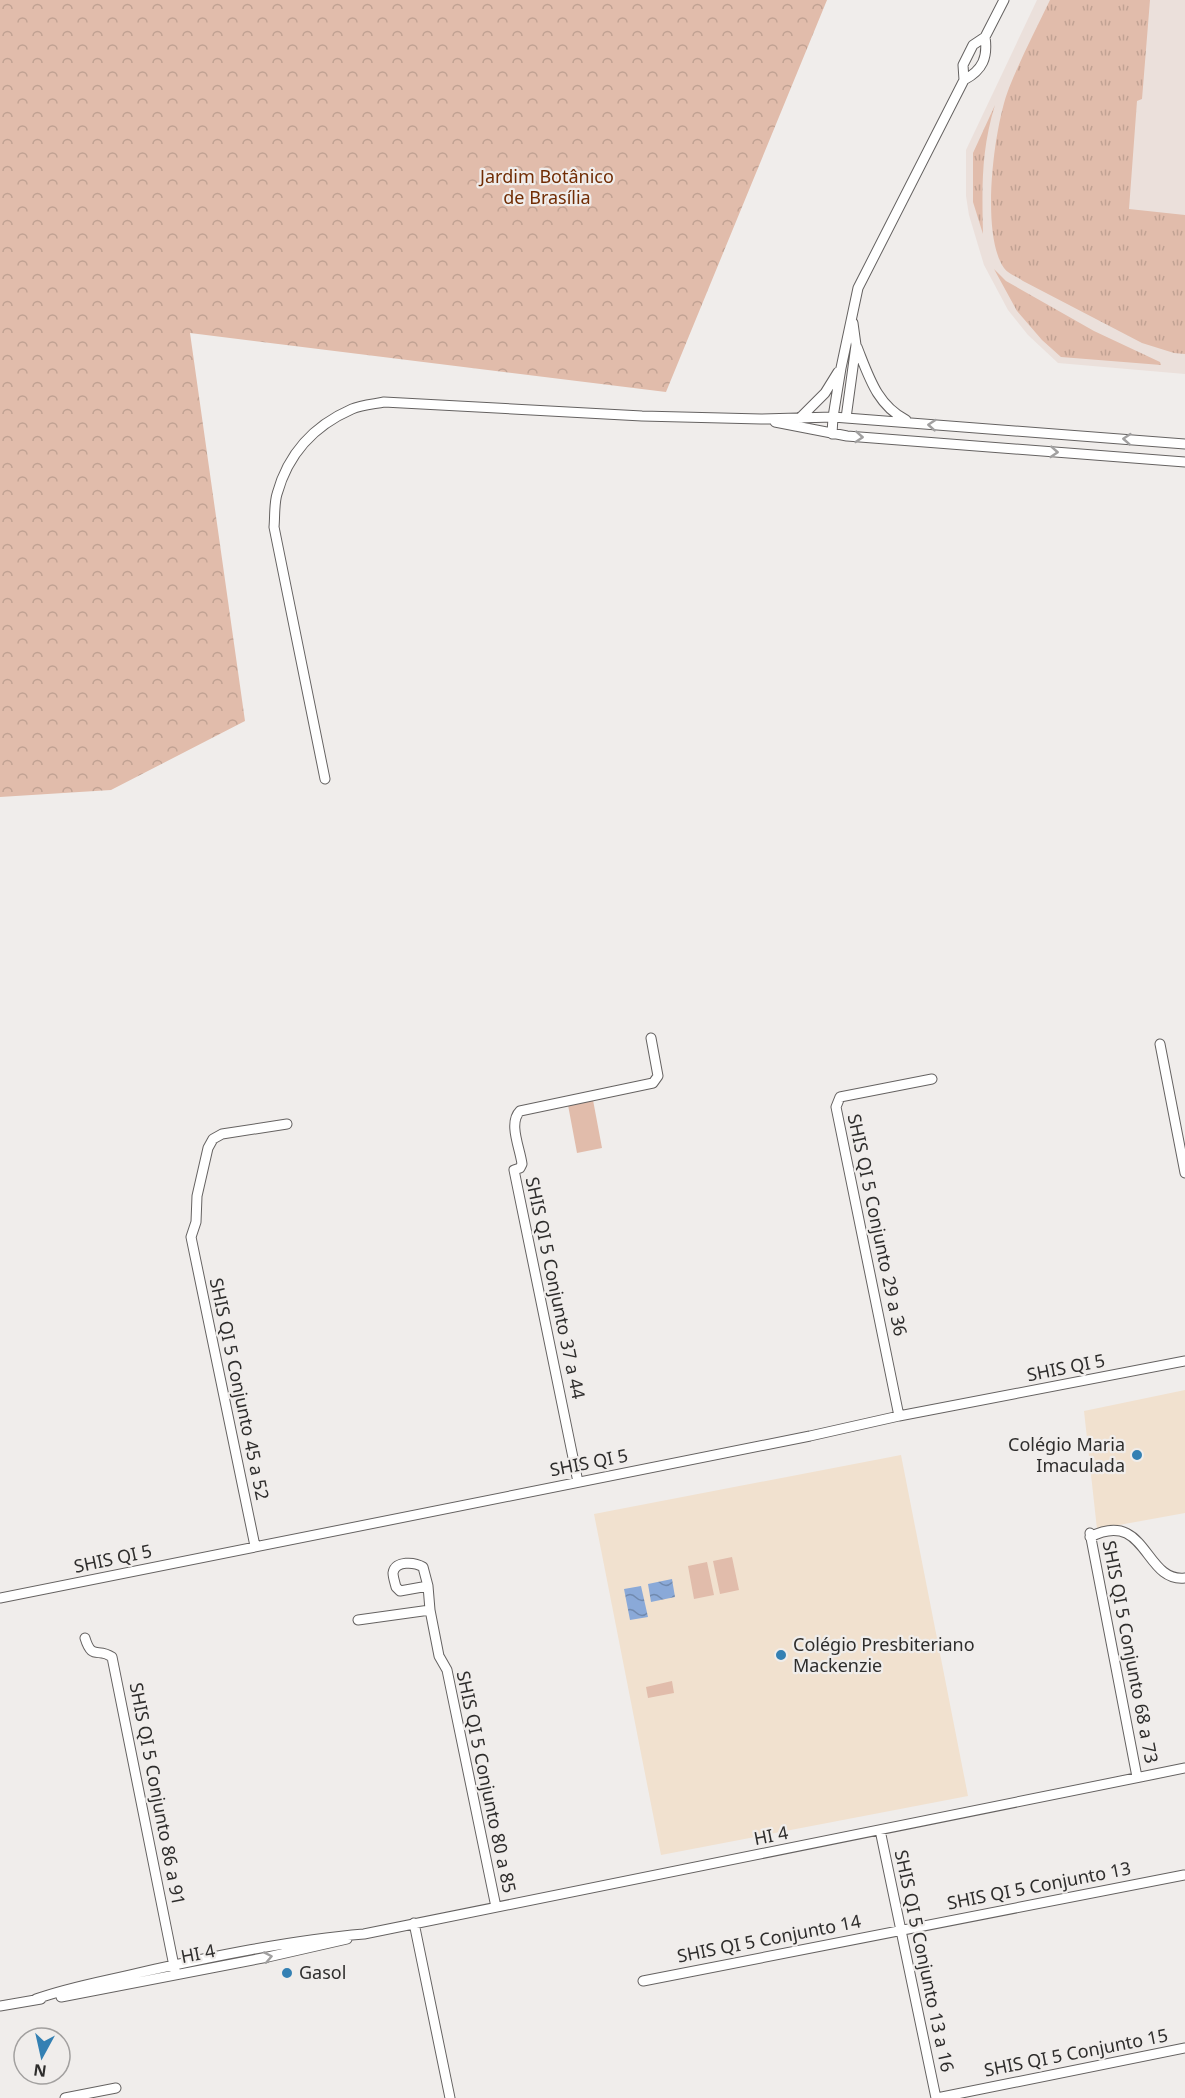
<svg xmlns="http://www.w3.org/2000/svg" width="1185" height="2098" font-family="'Noto Sans',sans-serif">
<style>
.built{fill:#ebe0db}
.education{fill:#f1e1cf}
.grass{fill:url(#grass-tufts)}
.park{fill:url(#park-crowns)}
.garden{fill:#e1bcab}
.water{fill:url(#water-waves)}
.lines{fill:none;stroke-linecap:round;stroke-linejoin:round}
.minor-casing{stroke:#656261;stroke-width:11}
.minor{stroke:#fff;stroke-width:9}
.oneway{stroke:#a1a0a0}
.poi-dot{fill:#3480b3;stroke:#f0edeb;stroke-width:2}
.labels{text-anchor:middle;stroke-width:4.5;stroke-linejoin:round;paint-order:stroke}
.park-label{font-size:18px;fill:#712d05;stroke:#f0edeb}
.street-label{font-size:18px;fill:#2e2d2c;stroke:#f0edeb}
.poi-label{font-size:18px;fill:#2e2d2c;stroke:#f0edeb;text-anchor:start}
</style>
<defs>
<pattern id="grass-tufts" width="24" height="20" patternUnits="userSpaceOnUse" patternTransform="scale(1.5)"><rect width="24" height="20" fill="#e1bcab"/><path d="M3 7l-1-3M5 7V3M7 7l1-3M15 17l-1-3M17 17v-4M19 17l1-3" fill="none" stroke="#c1a293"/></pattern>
<pattern id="park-crowns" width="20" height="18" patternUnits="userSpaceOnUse" patternTransform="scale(1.5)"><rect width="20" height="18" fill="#e1bcab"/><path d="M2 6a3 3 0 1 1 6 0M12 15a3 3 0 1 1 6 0" fill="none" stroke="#c1a293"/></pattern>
<pattern id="water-waves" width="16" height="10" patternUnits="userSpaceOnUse" patternTransform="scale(1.5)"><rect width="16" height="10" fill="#8aa9d8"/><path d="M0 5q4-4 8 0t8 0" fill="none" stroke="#718aaf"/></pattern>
</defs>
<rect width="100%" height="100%" fill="#f0edeb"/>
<path class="built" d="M 1037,0 L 1185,0 L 1185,374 L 1058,363 L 1028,335 L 1008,310 L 984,265 L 969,215 L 966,196 L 966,150 Z"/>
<path class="education" d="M 1185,1390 L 1185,1513 L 1097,1529 L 1084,1411 Z
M 901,1455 L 968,1796 L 661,1855 L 594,1514 Z"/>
<path class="grass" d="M 1050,0 L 1150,0 L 1142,99 L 1137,101 L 1129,209 L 1185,215 L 1185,354 L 1174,353 L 1142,343 L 1023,281 C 1018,277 1008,274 1004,268 C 980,234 994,126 1009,88 C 1021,58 1036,29 1050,0 Z
M 995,105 C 981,150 982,188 983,234 L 973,202 L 973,153 Z
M 994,269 L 1006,281 L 1094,331 L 1160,362 L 1161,365 L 1061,357 L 1042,340 L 1017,311 Z"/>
<path class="park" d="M 0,0 L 827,0 L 666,392 L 190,333 L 245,721 L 111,790 L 0,797 Z"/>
<path class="garden" d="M 593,1100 L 602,1148 L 577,1153 L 568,1105 Z
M 732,1557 L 739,1590 L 720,1594 L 713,1561 Z
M 707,1562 L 714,1595 L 694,1599 L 688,1566 Z
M 672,1681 L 674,1693 L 648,1698 L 646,1687 Z"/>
<path class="water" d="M 672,1579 L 675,1597 L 651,1602 L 648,1584 Z
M 641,1586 L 648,1617 L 630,1620 L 624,1589 Z"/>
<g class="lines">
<defs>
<path id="minor" d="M 964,80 C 983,70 988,57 985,37
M 857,347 C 869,377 877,405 906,420
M 801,417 L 825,393 L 838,372
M 846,418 L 856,345 L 853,323
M 775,422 L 847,436 L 1185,462
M 832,434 L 833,417 L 841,368 L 858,288 L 964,80 L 963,65 L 973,45 L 985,37 L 1004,0
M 325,779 L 274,527 C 275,517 274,504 277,494 C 288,454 313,426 352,409 C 361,405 374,404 384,402 L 642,416 L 761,419 L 833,417 L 1185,444
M 1160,1044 L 1185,1173
M 899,1416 L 836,1107 L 840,1097 L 932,1079
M 578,1482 L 514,1170 L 520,1168 L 522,1164 C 520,1148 508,1123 520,1111 L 653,1083 L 658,1076 L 651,1038
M 1090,1533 L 1137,1777
M 1090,1537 C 1147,1508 1144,1583 1185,1578
M 255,1546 L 191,1237 L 196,1222 L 197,1196 L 208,1148 L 213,1139 L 222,1134 L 287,1124
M 0,1598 L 810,1436 L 899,1416 L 1185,1361
M 430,1610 L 439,1656 L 447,1670 L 496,1907
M 358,1620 L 430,1610 L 428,1586 L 400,1591 L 396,1587 C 395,1583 393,1577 393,1573 C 395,1560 415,1562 423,1567 L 428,1586
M 85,1638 C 92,1661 98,1647 112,1657 L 175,1971
M 880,1830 L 936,2098
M 414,1923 L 450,2098
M 643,1981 L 1184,1875
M 61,1997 L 268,1957 L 347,1939
M 36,1999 C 69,1987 105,1981 138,1973 C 210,1957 291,1940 364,1934 L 1185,1768
M 0,2006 L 41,1999
M 65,2098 L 116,2088
M 937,2098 L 1185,2048"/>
</defs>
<use href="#minor" class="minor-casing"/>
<use href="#minor" class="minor"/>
</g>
<defs><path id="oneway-chevron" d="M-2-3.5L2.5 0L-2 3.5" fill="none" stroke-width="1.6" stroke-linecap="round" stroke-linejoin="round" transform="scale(1.5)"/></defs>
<g class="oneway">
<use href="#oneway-chevron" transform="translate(932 425) rotate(-176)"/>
<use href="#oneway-chevron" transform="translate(859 437) rotate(4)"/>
<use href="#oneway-chevron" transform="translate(1127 439) rotate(-176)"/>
<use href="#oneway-chevron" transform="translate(1054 452) rotate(4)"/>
<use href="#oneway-chevron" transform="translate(268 1957) rotate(-11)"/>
</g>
<g class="poi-dot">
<circle cx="1137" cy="1455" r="6"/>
<circle cx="781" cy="1655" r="6"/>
<circle cx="287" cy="1973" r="6"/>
</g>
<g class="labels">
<g class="park-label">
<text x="547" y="183">Jardim Botânico<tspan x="547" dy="21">de Brasília</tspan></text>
</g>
<g class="street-label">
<text transform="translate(877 1225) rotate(78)" y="6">SHIS QI 5 Conjunto 29 a 36</text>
<text transform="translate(555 1288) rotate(78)" y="6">SHIS QI 5 Conjunto 37 a 44</text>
<text transform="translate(1066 1368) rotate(-11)" y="6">SHIS QI 5</text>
<text transform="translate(239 1389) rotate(78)" y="6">SHIS QI 5 Conjunto 45 a 52</text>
<text transform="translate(589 1463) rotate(-11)" y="6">SHIS QI 5</text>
<text transform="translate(113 1559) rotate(-12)" y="6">SHIS QI 5</text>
<text transform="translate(1130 1652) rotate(79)" y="6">SHIS QI 5 Conjunto 68 a 73</text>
<text transform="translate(486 1782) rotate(78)" y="6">SHIS QI 5 Conjunto 80 a 85</text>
<text transform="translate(157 1794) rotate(79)" y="6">SHIS QI 5 Conjunto 86 a 91</text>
<text transform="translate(771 1836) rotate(-11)" y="6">HI 4</text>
<text transform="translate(1039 1886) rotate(-11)" y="6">SHIS QI 5 Conjunto 13</text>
<text transform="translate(769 1939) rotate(-11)" y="6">SHIS QI 5 Conjunto 14</text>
<text transform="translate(198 1954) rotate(-11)" y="6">HI 4</text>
<text transform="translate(924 1961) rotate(78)" y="6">SHIS QI 5 Conjunto 13 a 16</text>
<text transform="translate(1076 2053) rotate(-11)" y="6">SHIS QI 5 Conjunto 15</text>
</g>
<g class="poi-label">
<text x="1125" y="1451" text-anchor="end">Colégio Maria<tspan x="1125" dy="21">Imaculada</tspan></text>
<text x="793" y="1651">Colégio Presbiteriano<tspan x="793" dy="21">Mackenzie</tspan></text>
<text x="299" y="1979">Gasol</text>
</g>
</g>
<g transform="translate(42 2056) rotate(188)"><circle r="28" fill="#f0edeb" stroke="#a2a09f" stroke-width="1.5"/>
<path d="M0-4.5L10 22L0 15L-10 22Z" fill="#3480b3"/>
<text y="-9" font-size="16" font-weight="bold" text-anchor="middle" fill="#2e2d2c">N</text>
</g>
</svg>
